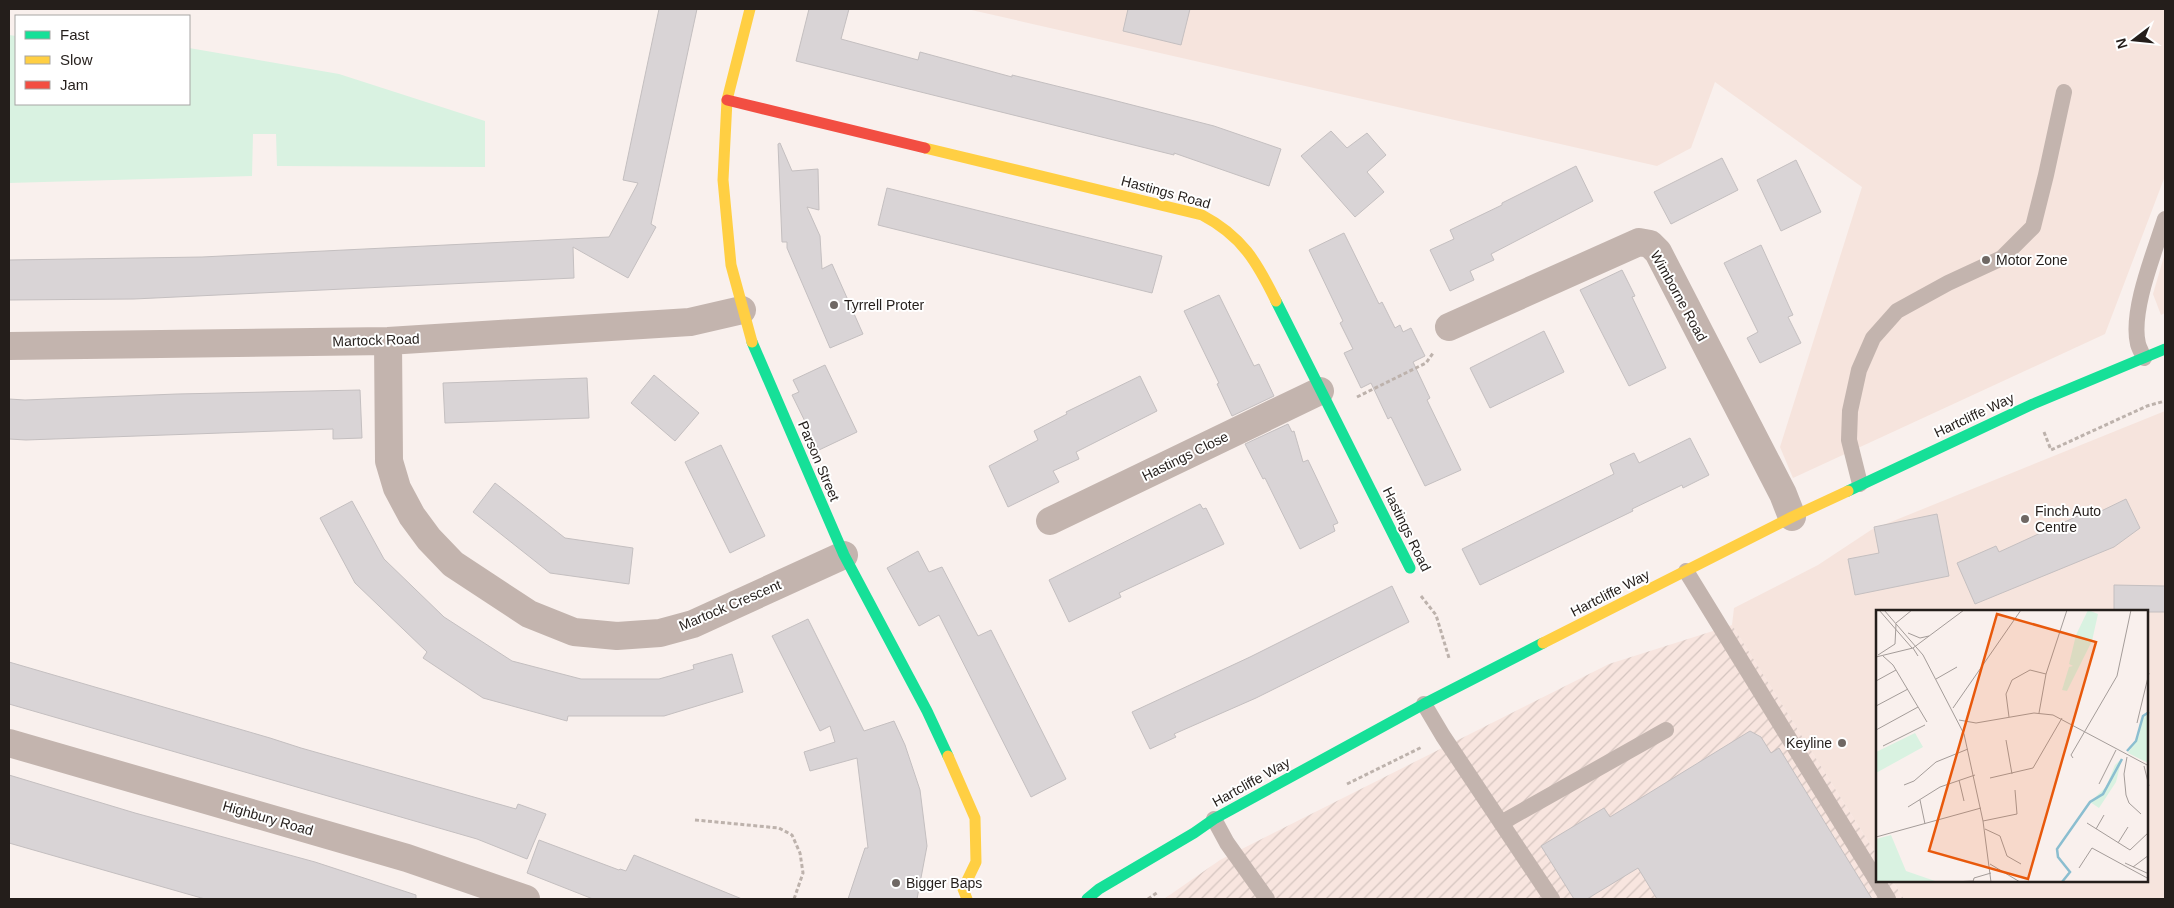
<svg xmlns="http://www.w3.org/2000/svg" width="2174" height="908" font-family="Arial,sans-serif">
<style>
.commercial{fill:#f6e4dd}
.industrial{fill:url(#industrial-furrows)}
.green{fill:#d9f2e1}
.building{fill:#d9d4d6;stroke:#c4bfc0}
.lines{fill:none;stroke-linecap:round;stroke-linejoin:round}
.path{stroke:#bdb2ac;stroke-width:3;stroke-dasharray:4 2.5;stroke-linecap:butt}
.lane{stroke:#c3b4ae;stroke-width:16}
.street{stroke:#c3b4ae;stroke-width:28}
.fast{stroke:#16e098;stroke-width:11}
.slow{stroke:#ffcf43;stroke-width:11}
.jam{stroke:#f24e42;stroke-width:11}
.poi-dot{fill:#6f6864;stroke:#fff;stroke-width:2}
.labels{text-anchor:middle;stroke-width:4;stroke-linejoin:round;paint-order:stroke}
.street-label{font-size:14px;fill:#241e1b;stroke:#fff}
.poi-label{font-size:14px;fill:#241e1b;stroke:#fff;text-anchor:start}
.inset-river{fill:none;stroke:#8bbed0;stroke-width:2.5}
.inset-road{fill:none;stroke:#a49c99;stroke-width:1}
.view{fill:#e8590c;fill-opacity:0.15;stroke:#e8590c;stroke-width:2.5}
.inset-edge{fill:none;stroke:#241e1b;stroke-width:2.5}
</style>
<defs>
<pattern id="industrial-furrows" width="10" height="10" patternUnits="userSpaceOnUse" patternTransform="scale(1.25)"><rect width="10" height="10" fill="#f8e5df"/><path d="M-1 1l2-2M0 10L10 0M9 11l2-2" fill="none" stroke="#d4c4bf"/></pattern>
</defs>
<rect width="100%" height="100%" fill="#f9f0ed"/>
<path class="commercial" d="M 967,9 L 2165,9 L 2165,176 L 2105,334 L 1793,478 L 1780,447 L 1862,187 L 1715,82 L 1691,148 L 1657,166 Z
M 2165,253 L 2165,313 L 2161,315 L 2153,294 Z
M 2165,411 L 2165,899 L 1904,899 L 1893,882 L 2148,882 L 2148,612 L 1878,612 L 1878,857 L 1732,625 L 1734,608 L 1818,565 L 1871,530 Z"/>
<path class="industrial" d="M 1732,625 L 1878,857 L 1878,882 L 1893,882 L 1904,899 L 1164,899 L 1220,860 L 1609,664 Z"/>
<path class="green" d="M 9,35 L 16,36 L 16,104 L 189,104 L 189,48 L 339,74 L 485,121 L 485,167 L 277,166 L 276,134 L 253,134 L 252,176 L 9,183 Z"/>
<path class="building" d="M 659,9 L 697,9 L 651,224 L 656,227 L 628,278 L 573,247 L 574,278 L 134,299 L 9,300 L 9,260 L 202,257 L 609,237 L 638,183 L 623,180 Z
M 809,9 L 849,9 L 841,39 L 918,60 L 920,52 L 1012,77 L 1012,75 L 1105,98 L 1214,126 L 1281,149 L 1269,186 L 1174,153 L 1174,155 L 796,61 Z
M 1128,9 L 1190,9 L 1181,45 L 1123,31 Z
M 1331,131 L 1347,148 L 1367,133 L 1386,155 L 1367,172 L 1384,192 L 1355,217 L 1301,156 Z
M 780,143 L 792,171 L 818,169 L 819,210 L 807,207 L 820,236 L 822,269 L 832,264 L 863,334 L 830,348 L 787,248 L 787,242 L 782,242 L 778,144 Z
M 1722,158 L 1738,190 L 1671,224 L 1654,192 Z
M 1796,160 L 1821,212 L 1781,231 L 1757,180 Z
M 1576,166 L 1593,201 L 1491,254 L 1494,260 L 1470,271 L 1474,280 L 1450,291 L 1430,250 L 1454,239 L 1450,230 L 1502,205 L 1502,203 Z
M 887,188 L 1162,256 L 1152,293 L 878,225 Z
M 1344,233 L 1379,304 L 1382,302 L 1395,328 L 1400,325 L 1403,332 L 1411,328 L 1425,356 L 1413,362 L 1430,398 L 1427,400 L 1461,470 L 1425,486 L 1391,417 L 1388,419 L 1371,383 L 1361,388 L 1344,353 L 1353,349 L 1340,323 L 1343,321 L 1309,250 Z
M 1761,245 L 1793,315 L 1788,317 L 1801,343 L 1760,363 L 1747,338 L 1758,332 L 1724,263 Z
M 1622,270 L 1635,296 L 1632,297 L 1666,368 L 1629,386 L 1580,290 Z
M 1219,295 L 1254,366 L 1259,364 L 1274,396 L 1232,416 L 1217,384 L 1219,383 L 1184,311 Z
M 1544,331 L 1564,372 L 1490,408 L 1470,368 Z
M 825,365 L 857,432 L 819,450 L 792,395 L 799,392 L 793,380 Z
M 654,375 L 699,413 L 675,441 L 631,403 Z
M 1140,376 L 1157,411 L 1076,452 L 1079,459 L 1053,471 L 1059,482 L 1008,507 L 989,466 L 1038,440 L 1034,431 L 1067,414 L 1066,412 Z
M 587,378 L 589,418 L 445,423 L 443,383 Z
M 360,390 L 362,438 L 333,439 L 333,429 L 26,440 L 9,439 L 9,399 L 25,400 L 177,394 Z
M 1288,424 L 1292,432 L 1294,431 L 1303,462 L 1308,460 L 1338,523 L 1333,525 L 1335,531 L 1300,549 L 1265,478 L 1263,479 L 1245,444 Z
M 1690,438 L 1709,475 L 1683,488 L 1682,485 L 1632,509 L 1633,511 L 1480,585 L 1462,549 L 1614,474 L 1610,464 L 1634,453 L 1639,463 Z
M 721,445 L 765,536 L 730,553 L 685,462 Z
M 495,483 L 565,538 L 633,548 L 629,584 L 550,573 L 473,512 Z
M 2126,499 L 2140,528 L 2114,547 L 1975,604 L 1957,563 L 1996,546 L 1999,552 L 2093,509 L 2095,514 Z
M 352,501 L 384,559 L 444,617 L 512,661 L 581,679 L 659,679 L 694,669 L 693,665 L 732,654 L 743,692 L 664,716 L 568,716 L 567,721 L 483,698 L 423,658 L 427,652 L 355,583 L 320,518 Z
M 1200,504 L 1203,509 L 1206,508 L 1224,544 L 1119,593 L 1121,597 L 1069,622 L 1049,580 Z
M 1937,514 L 1949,576 L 1855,595 L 1848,559 L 1879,553 L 1874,527 Z
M 918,551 L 929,572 L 942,567 L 978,636 L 991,630 L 1066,779 L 1031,797 L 939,615 L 919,626 L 887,568 Z
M 2114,585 L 2165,586 L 2165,612 L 2114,612 Z
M 1392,586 L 1409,622 L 1256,698 L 1174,734 L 1176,737 L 1150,749 L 1132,712 L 1250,657 Z
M 808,619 L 864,731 L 894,721 L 905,745 L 920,790 L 927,846 L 917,899 L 848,899 L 865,848 L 868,848 L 857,758 L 810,771 L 804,752 L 835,742 L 830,726 L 820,731 L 772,636 Z
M 9,662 L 270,738 L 301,748 L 516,809 L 518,804 L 546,814 L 527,859 L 477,839 L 9,704 Z
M 1750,731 L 1761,737 L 1771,753 L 1779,748 L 1872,899 L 1657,899 L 1638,868 L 1587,899 L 1574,899 L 1541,846 L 1604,808 L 1610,817 Z
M 9,775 L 135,813 L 315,862 L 416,895 L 416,899 L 205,899 L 9,843 Z
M 539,840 L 619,870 L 620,869 L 626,871 L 634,855 L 742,899 L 593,899 L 527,873 Z"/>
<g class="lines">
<path class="path" d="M 1357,397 L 1426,363 L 1433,353
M 2044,432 L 2051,450 L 2147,406 L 2165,401
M 1421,596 L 1436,615 L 1449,658
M 1347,784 L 1422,747
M 695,820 L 779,828 L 792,835 L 800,853 L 803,873 L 794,899
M 1148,899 L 1158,892"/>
<path class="lane" d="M 2144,358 C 2142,353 2139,348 2138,344 C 2130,311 2155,251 2165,219
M 1860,484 L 1849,440 L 1850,411 L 1859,370 L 1873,338 L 1897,311 L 1948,283 L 2002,258 L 2033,227 L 2046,175 L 2064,92
M 1686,571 L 1888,899
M 1424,704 L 1443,736 L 1552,899
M 1214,819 L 1227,843 L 1267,899
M 1501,823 L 1666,730"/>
<path class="street" d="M 1449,327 L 1639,242 L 1650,244 L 1658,252 L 1783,494 L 1792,517
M 388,341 L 389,461 L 397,488 L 412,516 L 429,539 L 453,564 L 529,614 L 574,632 L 617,636 L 660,633 L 693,624 L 844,555
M 9,346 L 388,341 L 690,322 L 742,310
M 1050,521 L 1320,391
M 9,743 L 407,858 L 526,899"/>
<path class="fast" d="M 1276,301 L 1410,568
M 752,342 L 844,555 L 927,711 L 948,756
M 1848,491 L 2033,404 L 2165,349
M 1087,899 L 1099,889 L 1194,833 L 1214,819 L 1424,704 L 1543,643"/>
<path class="slow" d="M 750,9 L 727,100 L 723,180 L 731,265 L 752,342
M 925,148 L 1202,215 C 1242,236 1257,262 1276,301
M 1543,643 L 1792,517 L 1848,491
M 948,756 L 975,818 L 976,862 L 963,889 L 967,899"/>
<path class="jam" d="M 727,100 L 925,148"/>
</g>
<g class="poi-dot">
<circle cx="1986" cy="260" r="5"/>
<circle cx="834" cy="305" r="5"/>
<circle cx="2025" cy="519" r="5"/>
<circle cx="1842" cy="743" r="5"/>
<circle cx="896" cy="883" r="5"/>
</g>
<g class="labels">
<g class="street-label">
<text transform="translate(1166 192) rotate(15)" y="5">Hastings Road</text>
<text transform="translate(1679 296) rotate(61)" y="5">Wimborne Road</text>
<text transform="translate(376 340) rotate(-2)" y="5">Martock Road</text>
<text transform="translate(1974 415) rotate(-25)" y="5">Hartcliffe Way</text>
<text transform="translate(1185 456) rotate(-26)" y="5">Hastings Close</text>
<text transform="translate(819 461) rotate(67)" y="5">Parson Street</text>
<text transform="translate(1407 529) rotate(64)" y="5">Hastings Road</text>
<text transform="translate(1610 593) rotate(-27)" y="5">Hartcliffe Way</text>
<text transform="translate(730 605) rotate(-23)" y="5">Martock Crescent</text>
<text transform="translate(1251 782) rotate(-29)" y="5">Hartcliffe Way</text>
<text transform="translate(268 818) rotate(16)" y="5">Highbury Road</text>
</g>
<g class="poi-label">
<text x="1996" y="265">Motor Zone</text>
<text x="844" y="310">Tyrrell Proter</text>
<text x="2035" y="516">Finch Auto<tspan x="2035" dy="16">Centre</tspan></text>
<text x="1832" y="748" text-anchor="end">Keyline</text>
<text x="906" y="888">Bigger Baps</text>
</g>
</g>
<g transform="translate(1876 610)">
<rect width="272" height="272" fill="#f9f0ed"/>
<path d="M 212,0 L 222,4 L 216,31 L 191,81 L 186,80 L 193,57 L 197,56 L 193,54 L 200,25 ZM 39,123 L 47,137 L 0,163 L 0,142 ZM 246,148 L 240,172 L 223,198 L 214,192 L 230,177 L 239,155 ZM 15,225 L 30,261 L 59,271 L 0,272 L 0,229 Z" fill="#d9f2e1"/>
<path d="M 272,103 L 272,153 L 252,143 L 263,126 L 266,110 Z" fill="#d9f2e1"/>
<path class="inset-river" d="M 251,141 L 260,131 L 267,106 L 273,102M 186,272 L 194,262 L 182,247 L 181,239 L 214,192 L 227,184 L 246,149"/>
<path class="inset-road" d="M 3,0 L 36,38M 8,0 L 47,45 L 88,124 L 107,211 L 115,272M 20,13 L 36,0M 32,23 L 44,28 L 53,26M 37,38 L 88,0M 2,45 L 19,34 L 20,14M 7,46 L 17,55 L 51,112M 0,47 L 37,38 L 42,46M 60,69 L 81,57M 0,71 L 20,60M 0,96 L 32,79M 77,98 L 145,0M 163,103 L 170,64 L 191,0M 133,107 L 130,84 L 136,70 L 154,60 L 170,64M 83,110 L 100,113 L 158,103 L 177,105 L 273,156M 261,113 L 273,63M 0,120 L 42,97M 130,130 L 136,164M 7,136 L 49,115M 251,147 L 248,164 L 250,185 L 253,193 L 265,204M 197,148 L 195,145 L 241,66 L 255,0M 268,156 L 273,176M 114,168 L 157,158 L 186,108M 83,170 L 88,191M 223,174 L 240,140M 28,175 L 38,171 L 60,152 L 92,139M 44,190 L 49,214M 32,197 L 64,177 L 99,165M 107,211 L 141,204 L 139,180M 211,213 L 254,240 L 273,222M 109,219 L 124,226 L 131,246 L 145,254M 220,219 L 228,205M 0,227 L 105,198M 242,233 L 252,217M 249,253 L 273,264M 114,254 L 144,272M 257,257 L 273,245M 203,258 L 216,238 L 273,269M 77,272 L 97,271M 97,272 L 98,268 L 115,263"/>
<path class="view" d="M 121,4 L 220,32 L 152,269 L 53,241 Z"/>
<rect width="272" height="272" class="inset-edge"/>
</g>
<rect width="2174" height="908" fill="none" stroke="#241e1b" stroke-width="20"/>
<rect x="15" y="15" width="175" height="90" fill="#ffffff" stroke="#a7a5a4"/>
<rect x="25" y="31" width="25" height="8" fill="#16e098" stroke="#a7a5a4"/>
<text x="60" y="40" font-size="15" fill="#241e1b">Fast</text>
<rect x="25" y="56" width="25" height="8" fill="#ffcf43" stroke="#a7a5a4"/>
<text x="60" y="65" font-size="15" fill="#241e1b">Slow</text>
<rect x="25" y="81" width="25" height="8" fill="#f24e42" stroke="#a7a5a4"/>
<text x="60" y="90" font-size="15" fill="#241e1b">Jam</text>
<g transform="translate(2134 40) rotate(254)" stroke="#ffffff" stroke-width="4" paint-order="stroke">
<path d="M0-4L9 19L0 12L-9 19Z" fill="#241e1b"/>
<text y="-8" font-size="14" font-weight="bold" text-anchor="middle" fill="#241e1b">N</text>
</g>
</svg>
